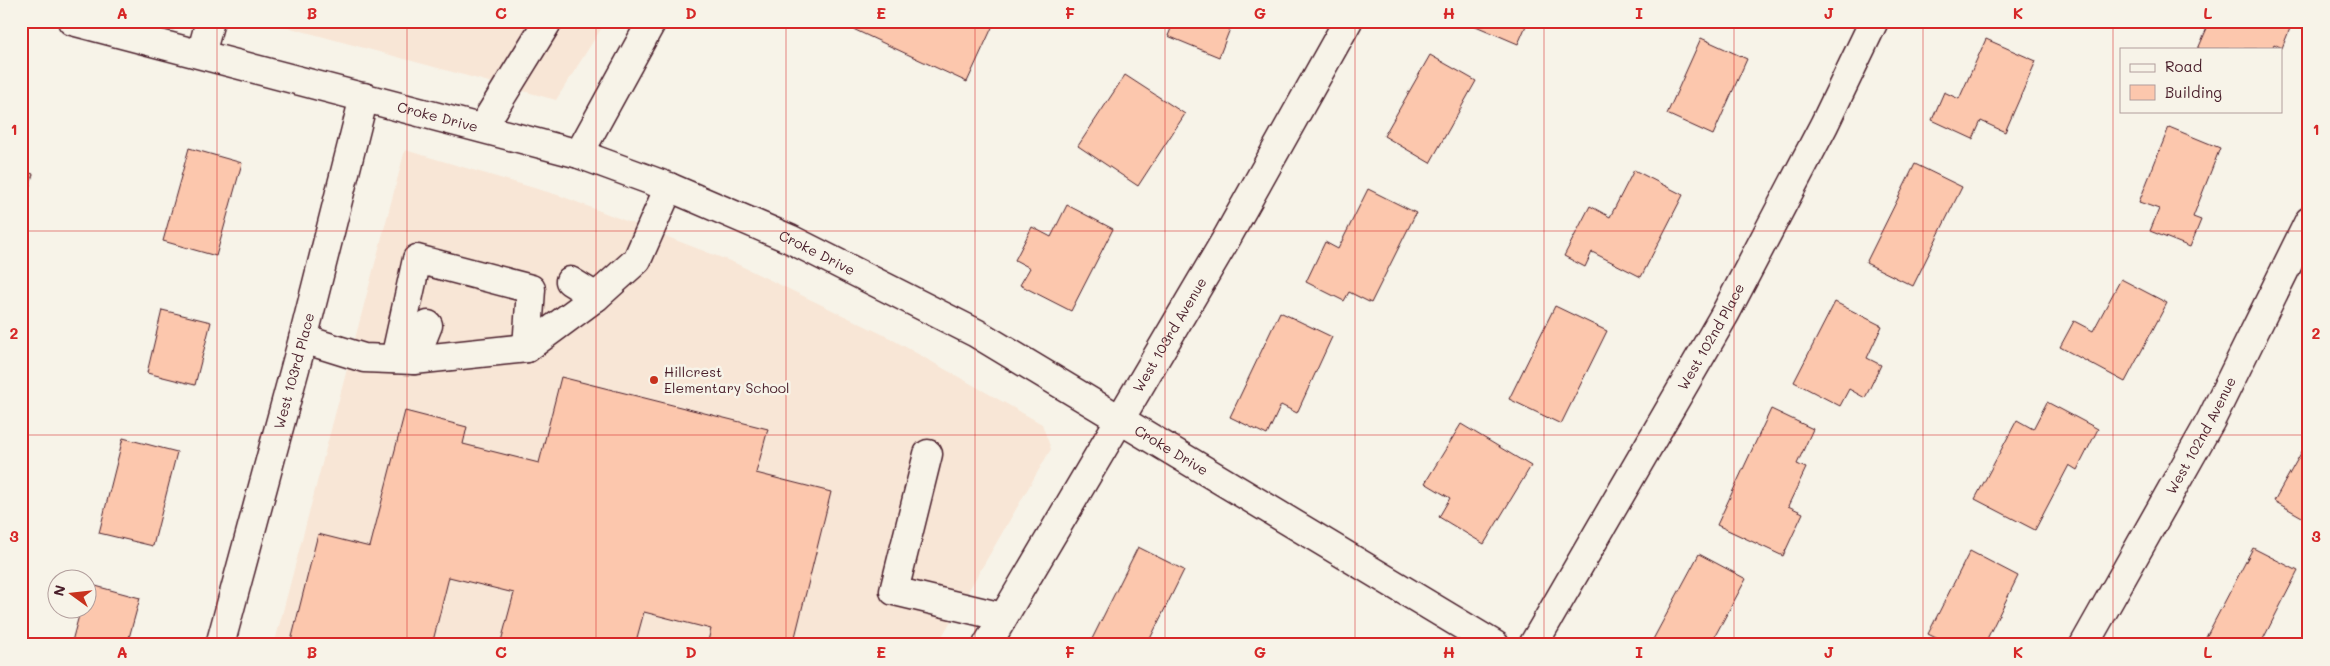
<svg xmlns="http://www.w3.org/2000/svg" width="2330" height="666" font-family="Mali,sans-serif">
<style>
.built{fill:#f8e6d6}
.building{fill:#fcc7ad;stroke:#4a1f2b}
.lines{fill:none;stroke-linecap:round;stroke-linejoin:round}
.minor-casing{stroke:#4a1f2b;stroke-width:31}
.minor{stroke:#f7f3e8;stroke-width:28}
.grid{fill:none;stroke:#d62828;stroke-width:1;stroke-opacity:0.55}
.poi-dot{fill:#c8321e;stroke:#f7f3e8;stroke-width:2}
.labels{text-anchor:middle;stroke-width:5;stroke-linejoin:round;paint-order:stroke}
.street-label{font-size:14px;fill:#4a1f2b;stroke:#f7f3e8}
.poi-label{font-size:14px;fill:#4a1f2b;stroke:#f7f3e8;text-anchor:start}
.neatline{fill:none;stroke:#d62828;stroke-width:2}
.grid-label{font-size:16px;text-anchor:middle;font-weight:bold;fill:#d62828}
</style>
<rect width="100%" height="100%" fill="#f7f3e8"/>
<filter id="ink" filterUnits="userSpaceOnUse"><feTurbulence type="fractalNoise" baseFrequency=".02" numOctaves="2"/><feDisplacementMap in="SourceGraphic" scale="10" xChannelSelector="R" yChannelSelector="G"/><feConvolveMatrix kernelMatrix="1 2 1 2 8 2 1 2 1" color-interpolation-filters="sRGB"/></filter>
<g filter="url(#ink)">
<path class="built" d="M 265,21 L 606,21 L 556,100 Z
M 405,150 L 561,196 L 735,263 L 886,336 L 1042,424 L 1051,449 L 937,645 L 274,645 Z"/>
<path class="building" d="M 836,21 L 995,21 L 967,82 Z
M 1174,21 L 1233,21 L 1219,57 L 1168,36 Z
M 1464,21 L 1528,21 L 1518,44 Z
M 2210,21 L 2293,21 L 2282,48 L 2274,44 L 2272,49 L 2198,49 Z
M 1701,38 L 1747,59 L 1713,135 L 1667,114 Z
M 1986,39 L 2036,61 L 2005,132 L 1981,121 L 1973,139 L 1932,120 L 1944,92 L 1959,99 Z
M 1430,55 L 1476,81 L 1430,163 L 1384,136 Z
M 1125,75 L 1185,114 L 1138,186 L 1078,146 Z
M 2169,127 L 2220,148 L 2193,217 L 2201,220 L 2190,247 L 2150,231 L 2159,209 L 2139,202 Z
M 189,148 L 242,163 L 216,256 L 163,241 Z
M 1915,164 L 1962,187 L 1913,286 L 1866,263 Z
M 21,170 L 33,174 L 24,205 L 21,204 Z
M 1634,170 L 1683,195 L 1641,277 L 1592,252 L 1585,267 L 1564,256 L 1590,206 L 1610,217 Z
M 1368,189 L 1416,213 L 1371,303 L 1349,292 L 1344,301 L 1306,282 L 1325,242 L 1338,249 Z
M 1067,205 L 1113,229 L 1071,311 L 1020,285 L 1030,268 L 1015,260 L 1032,227 L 1051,237 Z
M 2121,279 L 2167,303 L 2125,382 L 2060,347 L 2074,321 L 2093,331 Z
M 1835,302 L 1882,326 L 1867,358 L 1881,365 L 1865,398 L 1849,389 L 1840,406 L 1794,382 Z
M 1555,306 L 1607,331 L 1561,424 L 1509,399 Z
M 162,310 L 211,322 L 195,385 L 147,373 Z
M 1280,312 L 1332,337 L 1297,413 L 1281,405 L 1267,435 L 1230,417 Z
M 561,377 L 768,429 L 756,473 L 831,492 L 793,645 L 707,645 L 711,629 L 644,612 L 635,645 L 500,645 L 514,593 L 449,577 L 432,645 L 290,645 L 318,534 L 370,547 L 405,411 L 467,427 L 463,444 L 539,463 Z
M 2047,402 L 2098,429 L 2077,470 L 2069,465 L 2035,530 L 1975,499 L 2017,420 L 2033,429 Z
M 1771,409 L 1813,429 L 1797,464 L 1806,468 L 1788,506 L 1803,513 L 1783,556 L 1717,525 Z
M 1461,424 L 1531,466 L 1484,544 L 1439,517 L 1450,498 L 1425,483 Z
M 123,438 L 177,452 L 153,546 L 99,533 Z
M 2309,439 L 2309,521 L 2274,501 Z
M 1138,547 L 1184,570 L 1147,645 L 1089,645 Z
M 2253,548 L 2298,571 L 2260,645 L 2202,645 Z
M 1970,551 L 2018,576 L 1984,645 L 1950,645 L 1928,634 Z
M 1699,554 L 1746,579 L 1710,645 L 1650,645 Z
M 88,584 L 140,598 L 127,645 L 71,645 L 81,608 L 88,608 Z"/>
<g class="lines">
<defs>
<g id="minor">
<path id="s1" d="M 72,21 L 579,154 L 669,187 L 790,239 L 976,333 L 1495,645"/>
<path d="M 201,54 L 210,21"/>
<path d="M 482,128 L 548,21"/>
<path d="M 579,154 L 652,21"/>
<path d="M 570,281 L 596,297"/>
<path d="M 303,339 L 364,358 L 414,360 L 527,348 L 596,297 L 637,260 L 669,187"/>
<path d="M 395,359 L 417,259 L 531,289 L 527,348"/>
<path d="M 414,360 L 428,325"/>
<path d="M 928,454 L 894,591 L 1003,617"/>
<path id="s2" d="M 220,645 L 303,339 L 364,97"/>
<path id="s3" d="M 987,645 L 1225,241 L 1348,21"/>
<path id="s4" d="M 1533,645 L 1725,314 L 1824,125 L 1874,21"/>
<path id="s5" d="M 2084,645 L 2211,420 L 2309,221"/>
</g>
</defs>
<use href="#minor" class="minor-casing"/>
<use href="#minor" class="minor"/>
</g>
</g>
<path class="grid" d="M 217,21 L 217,645M 407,21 L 407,645M 596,21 L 596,645M 786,21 L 786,645M 975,21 L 975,645M 1165,21 L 1165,645M 1355,21 L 1355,645M 1544,21 L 1544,645M 1734,21 L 1734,645M 1923,21 L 1923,645M 2113,21 L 2113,645M 21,231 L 2309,231M 21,435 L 2309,435"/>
<circle class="poi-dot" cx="654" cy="380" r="5"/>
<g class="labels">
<g class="street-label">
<text dy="5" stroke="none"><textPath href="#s1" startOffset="378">Croke Drive</textPath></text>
<text dy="5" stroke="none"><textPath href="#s1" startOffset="782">Croke Drive</textPath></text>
<text dy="5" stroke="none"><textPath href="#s3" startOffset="360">West 103rd Avenue</textPath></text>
<text dy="5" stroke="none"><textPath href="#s4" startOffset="356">West 102nd Place</textPath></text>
<text dy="5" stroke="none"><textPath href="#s2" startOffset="284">West 103rd Place</textPath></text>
<text dy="5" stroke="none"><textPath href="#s5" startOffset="240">West 102nd Avenue</textPath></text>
<text dy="5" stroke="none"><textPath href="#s1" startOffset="1188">Croke Drive</textPath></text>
</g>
<g class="poi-label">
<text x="664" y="377">Hillcrest<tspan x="664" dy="16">Elementary School</tspan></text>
</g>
</g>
<rect width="2330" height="666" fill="none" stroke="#f7f3e8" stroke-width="55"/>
<rect x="2120" y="48" width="162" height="65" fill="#f7f3e8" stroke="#b29e9c"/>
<rect x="2130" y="64" width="25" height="8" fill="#f7f3e8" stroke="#b29e9c"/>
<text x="2165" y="72" font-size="15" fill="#4a1f2b">Road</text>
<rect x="2130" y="85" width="25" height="15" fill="#fcc7ad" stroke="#b29e9c"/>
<text x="2165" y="98" font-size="15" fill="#4a1f2b">Building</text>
<g transform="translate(72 594) rotate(285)"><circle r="24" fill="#f7f3e8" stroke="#b29e9c"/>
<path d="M0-4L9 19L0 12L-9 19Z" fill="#c8321e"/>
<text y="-8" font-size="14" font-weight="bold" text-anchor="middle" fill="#4a1f2b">N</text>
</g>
<rect x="28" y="28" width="2274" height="610" class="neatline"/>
<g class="grid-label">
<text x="122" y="19">A</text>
<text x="312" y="19">B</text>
<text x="501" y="19">C</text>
<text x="691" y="19">D</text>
<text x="881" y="19">E</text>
<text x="1070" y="19">F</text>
<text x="1260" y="19">G</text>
<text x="1449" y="19">H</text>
<text x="1639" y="19">I</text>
<text x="1829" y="19">J</text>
<text x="2018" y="19">K</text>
<text x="2208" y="19">L</text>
<text x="14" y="135">1</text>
<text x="2316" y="135">1</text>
<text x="14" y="339">2</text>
<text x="2316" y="339">2</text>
<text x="14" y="542">3</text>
<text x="2316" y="542">3</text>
<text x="122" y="658">A</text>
<text x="312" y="658">B</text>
<text x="501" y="658">C</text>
<text x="691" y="658">D</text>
<text x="881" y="658">E</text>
<text x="1070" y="658">F</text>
<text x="1260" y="658">G</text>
<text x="1449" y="658">H</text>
<text x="1639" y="658">I</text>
<text x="1829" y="658">J</text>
<text x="2018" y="658">K</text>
<text x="2208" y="658">L</text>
</g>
</svg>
